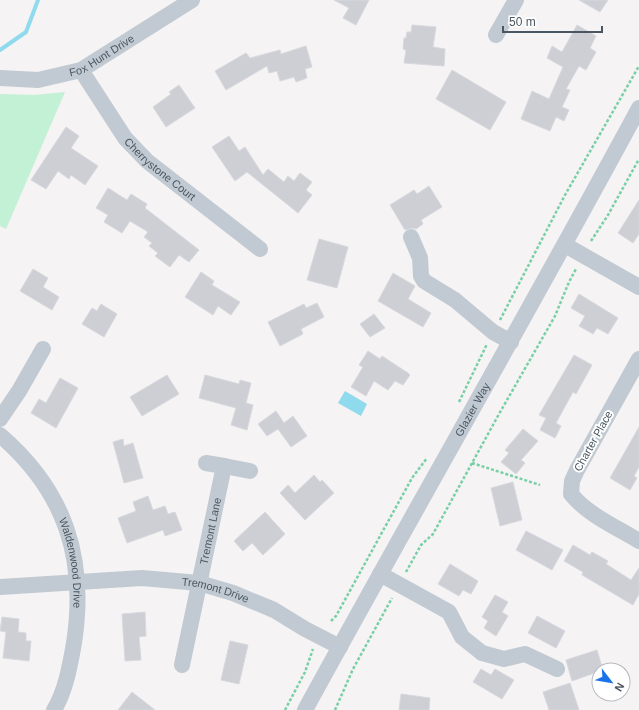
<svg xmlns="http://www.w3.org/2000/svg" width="639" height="710" font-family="Arial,sans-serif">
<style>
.green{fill:#c3f1d5}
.water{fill:#90daee}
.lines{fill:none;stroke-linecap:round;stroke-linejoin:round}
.stream{stroke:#90daee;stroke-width:4}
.building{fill:#cdcfd5;stroke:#d7d9de}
.path{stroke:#7ad0a6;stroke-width:2.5;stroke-dasharray:3 2;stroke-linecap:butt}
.minor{stroke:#c1cad2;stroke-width:16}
.labels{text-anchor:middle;stroke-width:4;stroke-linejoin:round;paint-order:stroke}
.street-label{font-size:11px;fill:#4a5661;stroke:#fff}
</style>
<rect width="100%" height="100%" fill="#f5f3f3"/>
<path class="green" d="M 65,92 L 6,229 L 0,226 L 0,94 L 34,95 Z"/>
<path class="water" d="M 345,391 L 367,404 L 361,416 L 338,403 Z"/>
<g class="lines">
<path class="stream" d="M 0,50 L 26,32 L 38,0"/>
</g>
<path class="building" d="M 334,0 L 369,0 L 356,25 L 343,18 L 349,8 Z
M 579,0 L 608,0 L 600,12 Z
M 412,25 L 436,27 L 433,47 L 445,49 L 444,66 L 404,63 L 406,50 L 403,49 L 404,38 L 406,38 L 407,32 L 411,32 Z
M 577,25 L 596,36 L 590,48 L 596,52 L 586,70 L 579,66 L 566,89 L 570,90 L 562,107 L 569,110 L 564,121 L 556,117 L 550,131 L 521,119 L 532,91 L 549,99 L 563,67 L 547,58 L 552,46 L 562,52 Z
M 306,46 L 312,67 L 305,69 L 307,78 L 296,82 L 294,77 L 280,81 L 277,71 L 269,73 L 267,66 L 226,90 L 215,71 L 246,53 L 250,58 L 280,50 L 281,54 Z
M 452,70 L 506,102 L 490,130 L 436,99 Z
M 179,85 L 195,108 L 166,127 L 153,107 L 171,94 L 169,92 Z
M 66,127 L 79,136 L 71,148 L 98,166 L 85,185 L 71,175 L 69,179 L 58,171 L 46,189 L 31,180 Z
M 229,136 L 239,151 L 245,147 L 263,175 L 268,169 L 284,182 L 288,176 L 294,181 L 300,173 L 312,182 L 306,190 L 312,195 L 298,213 L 247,172 L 235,181 L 212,147 Z
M 429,186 L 442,207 L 421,220 L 423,224 L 416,229 L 412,228 L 405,230 L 390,205 L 414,190 L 417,194 Z
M 108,188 L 127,200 L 131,194 L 147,204 L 145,208 L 199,250 L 189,262 L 179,255 L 170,267 L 155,256 L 158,253 L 149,246 L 152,243 L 144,237 L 148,232 L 130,221 L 122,233 L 104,222 L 108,215 L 96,208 Z
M 639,200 L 639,234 L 633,243 L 618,233 Z
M 319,239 L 348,247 L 337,288 L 307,280 Z
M 33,269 L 48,278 L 43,287 L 59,297 L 52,310 L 20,291 Z
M 201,272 L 214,281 L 212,285 L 240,302 L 231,315 L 218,306 L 213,315 L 185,297 Z
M 393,273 L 415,286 L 408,299 L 431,313 L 423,327 L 378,301 Z
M 579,294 L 618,318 L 608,334 L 597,328 L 593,334 L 579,326 L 585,316 L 571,308 Z
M 317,303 L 324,317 L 301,329 L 303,334 L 280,346 L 268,322 L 304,304 L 306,308 Z
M 101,304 L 117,314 L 104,337 L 82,324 L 92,308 L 97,311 Z
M 374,314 L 385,328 L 370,337 L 360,324 Z
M 368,351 L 380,359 L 382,356 L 408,373 L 410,375 L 403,385 L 395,381 L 388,390 L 374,381 L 366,396 L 351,387 L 363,367 L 359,365 Z
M 574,355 L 592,365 L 576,394 L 573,392 L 556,423 L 561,426 L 555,438 L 540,430 L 546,418 L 539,415 Z
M 167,375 L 179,394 L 142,416 L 130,397 Z
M 205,375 L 239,384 L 240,380 L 251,383 L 246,403 L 253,405 L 247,430 L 231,425 L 236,408 L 199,398 Z
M 60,378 L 78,388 L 56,428 L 31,413 L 39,399 L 46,403 Z
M 276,411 L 284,423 L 293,416 L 307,436 L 291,447 L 278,429 L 267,436 L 258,424 Z
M 639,427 L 639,467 L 634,476 L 637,478 L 630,490 L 610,478 Z
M 523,429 L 538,441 L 521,460 L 525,463 L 516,474 L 501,462 L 509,453 L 505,450 Z
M 123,439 L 124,446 L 133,443 L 143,478 L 124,483 L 113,442 Z
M 314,475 L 320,482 L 322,480 L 334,493 L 305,520 L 280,493 L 288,485 L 295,493 Z
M 513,482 L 522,520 L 500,526 L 491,488 Z
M 148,496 L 153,510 L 165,506 L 168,514 L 175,512 L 182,530 L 165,536 L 163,530 L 127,543 L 118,518 L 136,511 L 133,502 Z
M 265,512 L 285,534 L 263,555 L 252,543 L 243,551 L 234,541 Z
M 526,531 L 563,550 L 552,570 L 516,550 Z
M 573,545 L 590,555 L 592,552 L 608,561 L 606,564 L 631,580 L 639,568 L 639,594 L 633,605 L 582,575 L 583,572 L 564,561 Z
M 450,564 L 478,581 L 471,594 L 463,590 L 459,596 L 438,584 Z
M 495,595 L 508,602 L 502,612 L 508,616 L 496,636 L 484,628 L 488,621 L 482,617 Z
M 145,612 L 146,636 L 139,637 L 141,660 L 125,661 L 122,614 Z
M 537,616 L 565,631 L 556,648 L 528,633 Z
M 2,617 L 19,619 L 18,632 L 26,633 L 26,641 L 31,641 L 29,661 L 3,658 L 6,632 L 0,631 Z
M 230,641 L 248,645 L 239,684 L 221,680 Z
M 597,650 L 603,670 L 572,681 L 566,660 Z
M 481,669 L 491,675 L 495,669 L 514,680 L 502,699 L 473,682 Z
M 570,683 L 579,710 L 549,710 L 543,692 Z
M 132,692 L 155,710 L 118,710 Z
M 401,694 L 430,698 L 429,710 L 399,710 Z"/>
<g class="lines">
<path class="path" d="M 591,241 L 608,215 L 639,159
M 500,320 L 565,195 L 639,66
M 459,402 L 487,344
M 472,463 L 540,485
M 406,572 L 421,545 L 433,534 L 499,414 L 555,316 L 569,282 L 576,269
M 331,621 L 336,616 L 412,478 L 427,458
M 285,710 L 305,672 L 313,649
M 335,710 L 353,669 L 392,598"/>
<g class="minor">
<path d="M 496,35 L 516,0"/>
<path id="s1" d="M 81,70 L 125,138 L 147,161 L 260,249"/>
<path id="s2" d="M 0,78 L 38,80 L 81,70 L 192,0"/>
<path d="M 411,237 L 420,258 L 421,276 L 424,281 L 455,300 L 493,332 L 511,342"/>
<path d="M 565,245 L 639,287"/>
<path d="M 639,359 L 577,470 L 572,481 L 571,494 C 588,515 616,527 639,541"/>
<path d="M 0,419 L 19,391 L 43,349"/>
<path id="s3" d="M 0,435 C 65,491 87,558 74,643 C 70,665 66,690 54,710"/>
<path d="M 206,463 L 224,466"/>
<path d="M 380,574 L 449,612 L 462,637 L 482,653 L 504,659 L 525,654 L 557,669"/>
<path id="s4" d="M 0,587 L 142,578 L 199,583 L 233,593 L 274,610 L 305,629 L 340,647"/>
<path id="s5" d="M 182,665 L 224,466 L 250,471"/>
<path id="s6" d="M 305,710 C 415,509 530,310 639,108"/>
</g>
</g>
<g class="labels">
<g class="street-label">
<text dy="4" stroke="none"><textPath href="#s2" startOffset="107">Fox Hunt Drive</textPath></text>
<text dy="4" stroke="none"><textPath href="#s1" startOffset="128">Cherrystone Court</textPath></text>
<text dy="4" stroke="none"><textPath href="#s6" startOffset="344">Glazier Way</textPath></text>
<text transform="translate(593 441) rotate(-61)" y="4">Charter Place</text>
<text dy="4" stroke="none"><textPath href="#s5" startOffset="137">Tremont Lane</textPath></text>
<text dy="4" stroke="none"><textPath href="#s3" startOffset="151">Waldenwood Drive</textPath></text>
<text dy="4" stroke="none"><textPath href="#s4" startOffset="217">Tremont Drive</textPath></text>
</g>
</g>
<g transform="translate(611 682) rotate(121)"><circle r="19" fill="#ffffff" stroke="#b7bbc0"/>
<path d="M0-3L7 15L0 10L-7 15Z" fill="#1a73e8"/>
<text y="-6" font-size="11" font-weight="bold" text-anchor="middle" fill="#4a5661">N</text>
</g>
<path d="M503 26v6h99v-6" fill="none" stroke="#4a5661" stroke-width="2"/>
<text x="509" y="26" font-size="12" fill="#4a5661" stroke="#ffffff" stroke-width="3" paint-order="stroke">50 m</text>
</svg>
